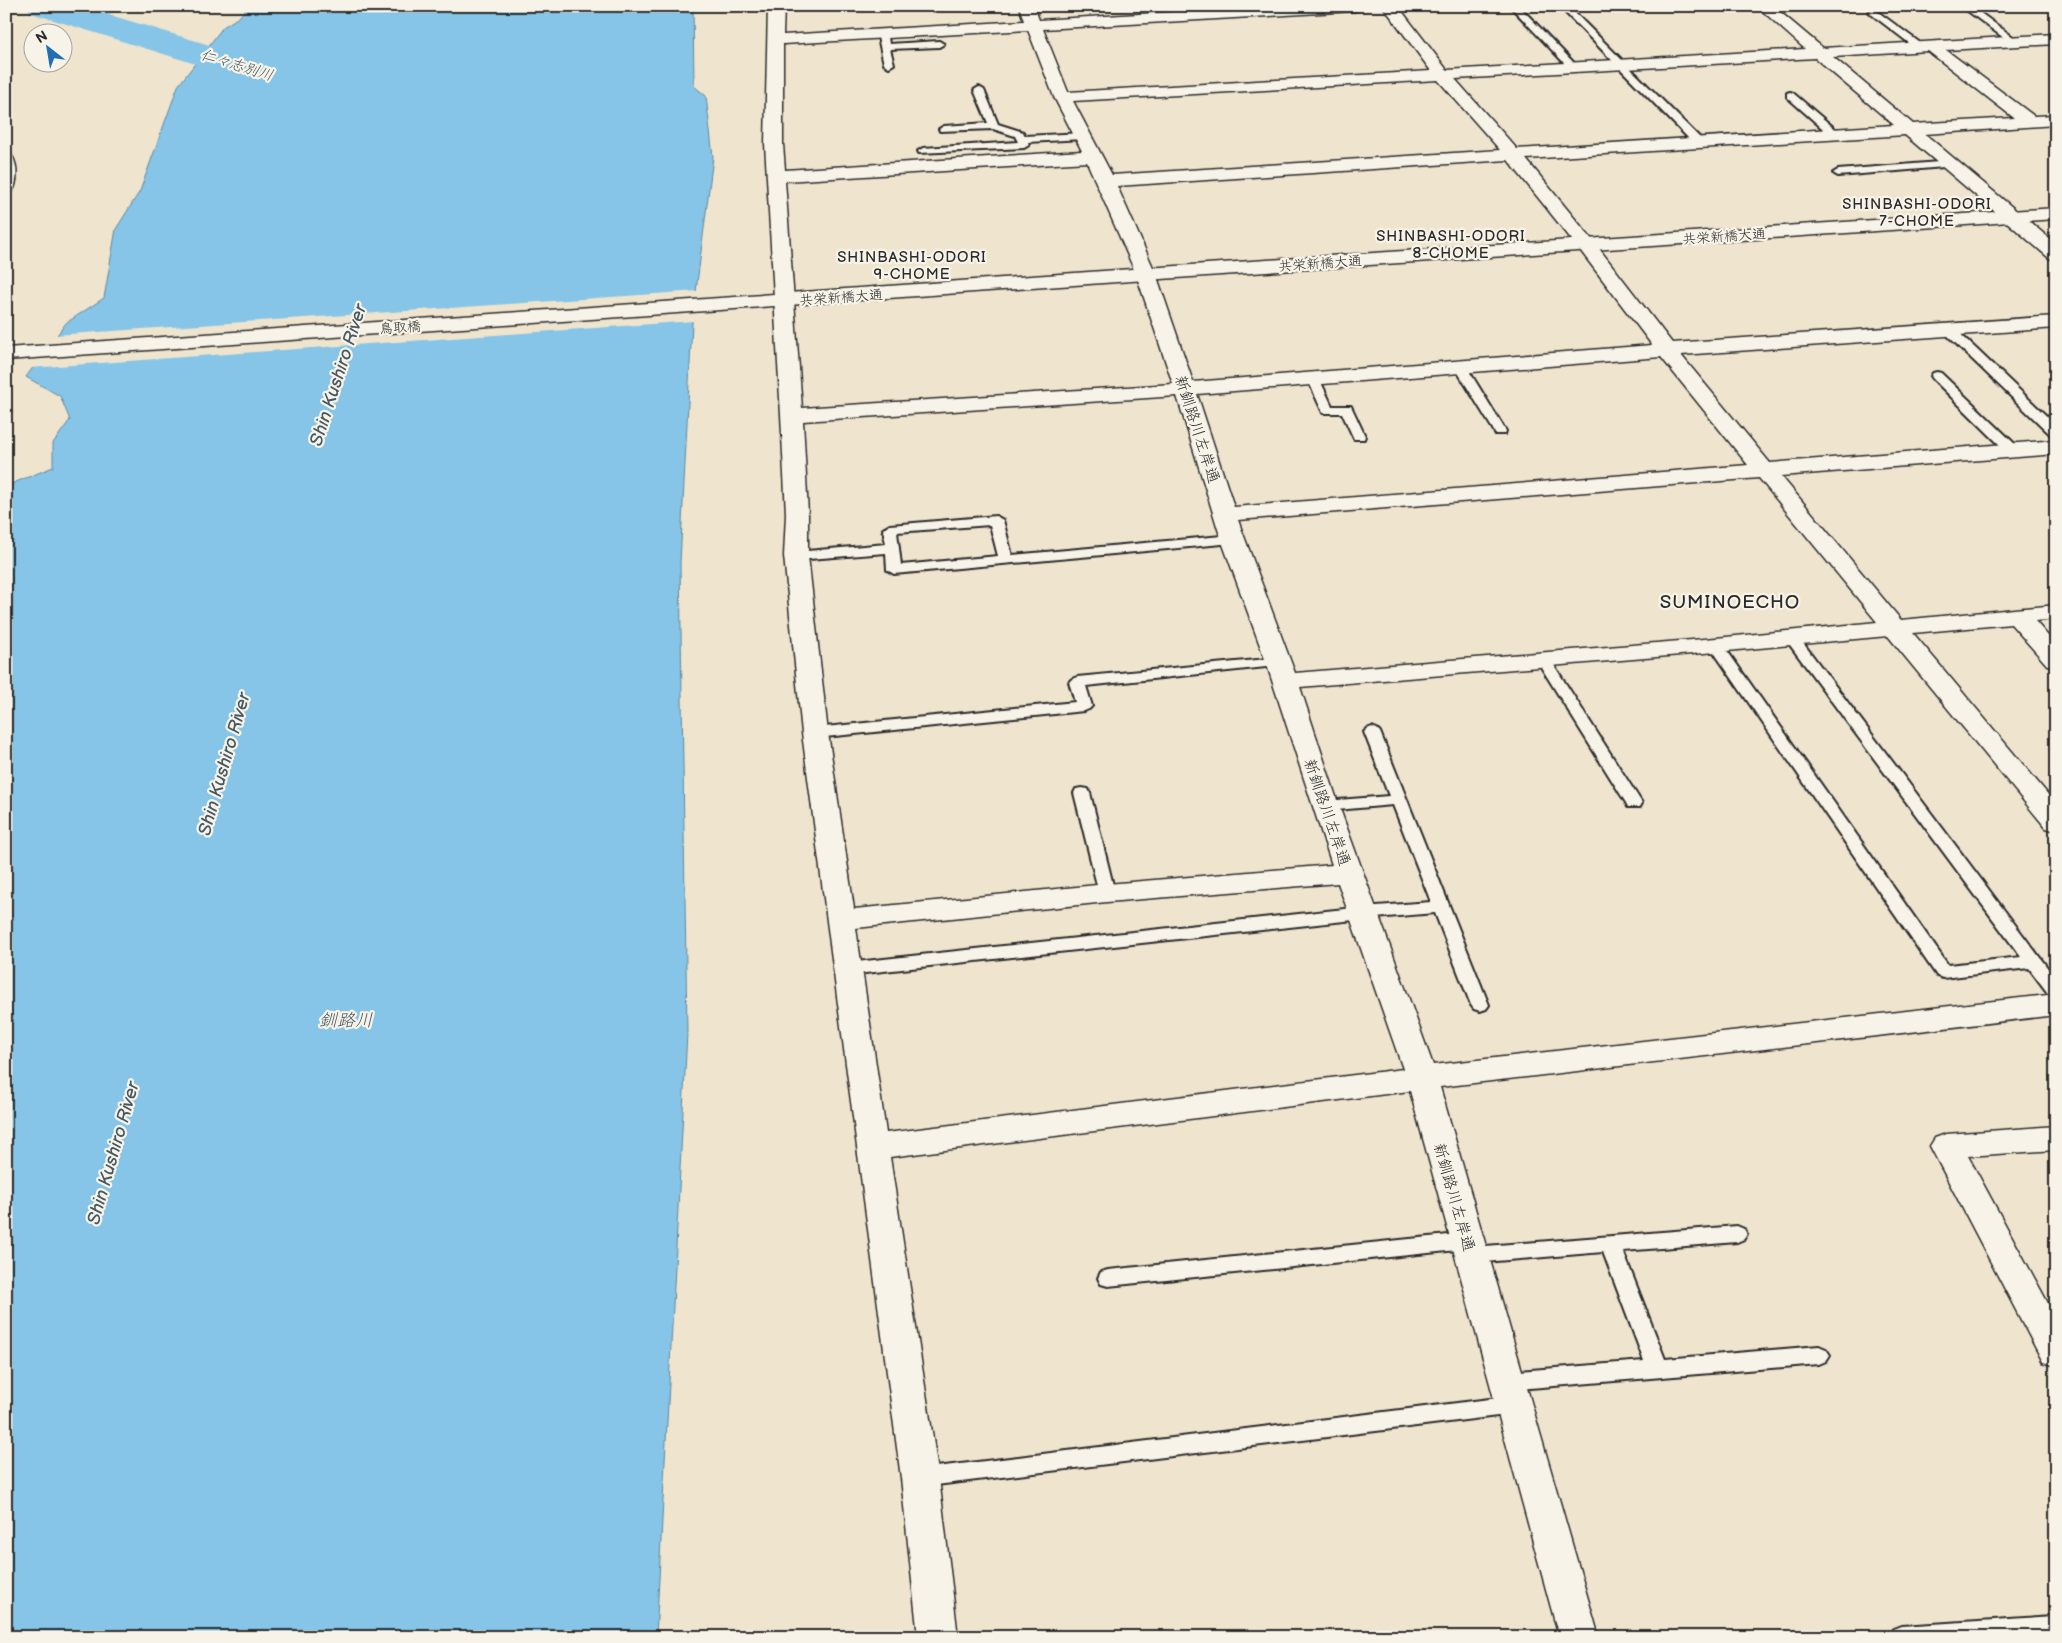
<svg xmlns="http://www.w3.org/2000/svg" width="2062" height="1643" font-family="'Balsamiq Sans','Klee One',sans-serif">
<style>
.water{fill:#86c5e7;stroke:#62879c}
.pier{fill:#efe4ce}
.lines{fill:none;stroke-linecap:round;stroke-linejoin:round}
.river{fill:#86c5e7;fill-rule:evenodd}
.service-casing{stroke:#2b2b2b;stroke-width:4}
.minor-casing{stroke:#2b2b2b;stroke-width:3}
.tertiary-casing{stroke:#2b2b2b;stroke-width:3}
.service{fill:#f7f3e8;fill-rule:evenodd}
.minor{fill:#f7f3e8;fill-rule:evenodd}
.tertiary{fill:#f7f3e8;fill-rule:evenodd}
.labels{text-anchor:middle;stroke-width:4.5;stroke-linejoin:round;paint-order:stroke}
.far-street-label{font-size:14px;fill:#2b2b2b;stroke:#f7f3e8}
.far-water-label{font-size:15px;font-style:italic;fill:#465963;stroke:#f7f3e8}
.far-neighbourhood-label{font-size:15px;letter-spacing:1px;fill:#2b2b2b;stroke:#f7f3e8}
.street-label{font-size:16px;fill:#2b2b2b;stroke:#f7f3e8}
.water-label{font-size:18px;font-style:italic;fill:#465963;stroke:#f7f3e8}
.quarter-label{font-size:19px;letter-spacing:1px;fill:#2b2b2b;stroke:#f7f3e8}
</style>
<rect width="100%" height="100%" fill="#efe4ce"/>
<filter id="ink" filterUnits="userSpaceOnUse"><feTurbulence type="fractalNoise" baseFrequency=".02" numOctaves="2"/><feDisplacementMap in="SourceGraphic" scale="10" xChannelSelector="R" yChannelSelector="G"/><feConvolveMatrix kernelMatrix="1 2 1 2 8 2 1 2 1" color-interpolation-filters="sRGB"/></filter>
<g filter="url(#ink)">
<path class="water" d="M 249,6 L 693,6 L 694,86 L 706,96 L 713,157 L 692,323 L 680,563 L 687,1033 L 656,1637 L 6,1637 L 6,486 L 53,467 L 53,443 L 70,420 L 60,396 L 26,377 L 66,323 L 104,298 L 116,229 L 140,191 L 178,86 L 223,27 L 239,17 Z"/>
<path class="pier" d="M 698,291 L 694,321 L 30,368 L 55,335 Z"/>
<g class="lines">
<path class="river" d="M 26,6 L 80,6 L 296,71 L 301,79 L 296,87 L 283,90 L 270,87 L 31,13 Z"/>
<defs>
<path id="service" d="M 1510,6 L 1519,6 L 1576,65 L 1576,69 L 1570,69 Z
M 1559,6 L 1568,6 L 1703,141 L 1703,145 L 1695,145 Z
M 1961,6 L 1971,6 L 2020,42 L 2018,44 L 2012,44 Z
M 1874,9 L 1923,45 L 1923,49 L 1917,49 L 1871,14 L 1869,12 Z
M 883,34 L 888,37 L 889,44 L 939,41 L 944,44 L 939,47 L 890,49 L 894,64 L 889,67 L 884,64 L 878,37 Z
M 979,87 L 984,90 L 998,124 L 1023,132 L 1025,136 L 1083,133 L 1088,136 L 1083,139 L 1028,142 L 1029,145 L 1024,148 L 919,153 L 918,151 L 923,148 L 1018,142 L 1015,136 L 993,129 L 940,131 L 939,129 L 944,126 L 988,123 L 974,90 Z
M 1790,92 L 1793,93 L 1839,132 L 1839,136 L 1831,136 L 1787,97 L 1787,93 Z
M 1952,161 L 1957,164 L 1956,166 L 1838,176 L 1833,173 L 1838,170 Z
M 1949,326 L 1953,327 L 2056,425 L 2056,436 L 2051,435 L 1945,333 L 1943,330 L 1945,327 Z
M 1460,362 L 1466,366 L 1506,431 L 1505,434 L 1495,434 L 1494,431 L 1454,366 Z
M 1937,372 L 1941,373 L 2018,447 L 2019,450 L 2018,453 L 2008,453 L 1933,379 L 1931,376 L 1933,373 Z
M 1313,374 L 1319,378 L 1332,406 L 1351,406 L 1365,436 L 1364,439 L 1354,439 L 1342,413 L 1323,413 L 1307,378 Z
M 996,516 L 1003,520 L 1012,555 L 1233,535 L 1240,539 L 1233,543 L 894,574 L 887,570 L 886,553 L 796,560 L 789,556 L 796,552 L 886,544 L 883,529 L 890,525 ZM 990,525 L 998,556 L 901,565 L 897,532 Z
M 1792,634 L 1797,635 L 2056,979 L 2056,998 L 2050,996 L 2029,968 L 1943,978 L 1937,976 L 1709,645 L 1711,642 L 1721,642 L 1948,965 L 2021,957 L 1787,641 L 1785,638 L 1787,635 Z
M 1543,655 L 1548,656 L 1550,659 L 1642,803 L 1640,807 L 1628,807 L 1626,803 L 1536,659 L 1538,656 Z
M 1279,658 L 1284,659 L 1286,662 L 1284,665 L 1086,686 L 1092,706 L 1089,709 L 1084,711 L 815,738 L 810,736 L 807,733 L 810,730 L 815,728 L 1075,702 L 1069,682 L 1072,679 L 1077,677 Z
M 1372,727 L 1377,729 L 1380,732 L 1489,1005 L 1486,1009 L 1480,1011 L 1474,1009 L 1471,1005 L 1435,913 L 1363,919 L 847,975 L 841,973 L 838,969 L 841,965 L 847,963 L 1363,907 L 1431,902 L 1393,805 L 1325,811 L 1319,810 L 1317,806 L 1319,802 L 1325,801 L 1389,796 L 1364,732 L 1367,729 Z
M 1082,788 L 1088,789 L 1090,793 L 1115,893 L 1113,897 L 1107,899 L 1101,897 L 1099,893 L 1074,793 L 1076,789 Z
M 1737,1226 L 1744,1229 L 1747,1234 L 1744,1239 L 1737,1242 L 1623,1251 L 1665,1359 L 1819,1346 L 1826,1349 L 1830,1355 L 1826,1361 L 1819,1364 L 1507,1390 L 1499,1387 L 1496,1381 L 1499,1375 L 1507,1372 L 1644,1361 L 1603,1252 L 1472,1263 L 1465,1261 L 1462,1255 L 1467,1249 L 1108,1286 L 1101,1284 L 1098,1278 L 1101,1272 L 1108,1270 L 1468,1233 L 1475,1236 L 1478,1241 L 1473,1247 Z
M 1514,1396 L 1522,1399 L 1525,1405 L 1522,1411 L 1514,1414 L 920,1487 L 912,1485 L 909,1478 L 912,1471 L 920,1469 Z
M 2054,1616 L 2056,1617 L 2056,1637 L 1889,1637 L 1893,1629 L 1901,1626 Z"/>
<path id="minor" d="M 768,6 L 784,6 L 783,35 L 1024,21 L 1019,6 L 1034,6 L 1039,20 L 1273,6 L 1362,6 L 1360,9 L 1355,11 L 1043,29 L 1068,92 L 1431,71 L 1383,6 L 1398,6 L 1447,70 L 1805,49 L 1757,6 L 1773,6 L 1823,48 L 2056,34 L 2056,44 L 1946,50 L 2034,116 L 2056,115 L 2056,125 L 1925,134 L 2056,244 L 2056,260 L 2049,258 L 1905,135 L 1526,159 L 1594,242 L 1672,343 L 2056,316 L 2056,328 L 1681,355 L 1770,463 L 2056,440 L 2056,454 L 1781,476 L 1901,620 L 2056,605 L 2056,619 L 2035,621 L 2056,645 L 2056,667 L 2047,665 L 2011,624 L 1913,633 L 2056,804 L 2056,831 L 2046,828 L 1888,636 L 1716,652 L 1300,687 L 1339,806 L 1433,1065 L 2056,994 L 2056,1015 L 1440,1087 L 1599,1637 L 1559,1637 L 1410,1091 L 890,1157 L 939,1478 L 958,1637 L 918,1637 L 901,1478 L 802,733 L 784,556 L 786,514 L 781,415 L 765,144 ZM 1028,30 L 1054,97 L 1082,151 L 785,170 L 783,144 L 783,44 ZM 1928,51 L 2014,118 L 1913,124 L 1833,57 ZM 1815,58 L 1894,125 L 1517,149 L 1455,79 ZM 1438,80 L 1500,150 L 1112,175 L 1073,101 ZM 1508,160 L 1580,250 L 1652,345 L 1193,382 L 1156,274 L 1117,186 ZM 1087,162 L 1136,274 L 1173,384 L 802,408 L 785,181 ZM 1661,357 L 1748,465 L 1234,507 L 1197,394 ZM 1177,396 L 1221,539 L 1266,662 L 1332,865 L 1107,884 L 854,909 L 828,733 L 808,556 L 808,514 L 803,421 ZM 1759,478 L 1877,622 L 1716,638 L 1295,673 L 1238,520 ZM 1338,883 L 1403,1069 L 886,1133 L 856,928 L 1107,902 Z
M 6,155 L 12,156 C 18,165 18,183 12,192 L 6,193 Z
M 2056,1126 L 2056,1150 L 1968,1156 L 2056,1318 L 2056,1366 L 2043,1362 L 1930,1146 L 1935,1138 L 1946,1134 Z"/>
<path id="tertiary" d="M 2056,208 L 2056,219 L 1146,280 L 6,360 L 6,348 L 1146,268 Z"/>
</defs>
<use href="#service" class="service-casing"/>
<use href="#minor" class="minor-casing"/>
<use href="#tertiary" class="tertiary-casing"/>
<use href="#service" class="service"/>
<use href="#minor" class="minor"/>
<use href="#tertiary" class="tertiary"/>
</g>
</g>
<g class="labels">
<g class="far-street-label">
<text transform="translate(1724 236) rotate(-4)" y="5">共栄新橋大通</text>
<text transform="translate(1320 263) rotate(-4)" y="5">共栄新橋大通</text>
<text transform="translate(841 297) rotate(-4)" y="5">共栄新橋大通</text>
<text transform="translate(400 327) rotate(-4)" y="5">鳥取橋</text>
</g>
<g class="far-water-label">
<text transform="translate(237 65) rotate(17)" y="5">仁々志別川</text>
</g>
<g class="far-neighbourhood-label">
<text x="1917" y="209">SHINBASHI-ODORI<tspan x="1917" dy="17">7-CHOME</tspan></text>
<text x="1451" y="241">SHINBASHI-ODORI<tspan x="1451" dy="17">8-CHOME</tspan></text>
<text x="912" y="262">SHINBASHI-ODORI<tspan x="912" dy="17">9-CHOME</tspan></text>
</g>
<g class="street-label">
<text transform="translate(1198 429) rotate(72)" y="6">新釧路川左岸通</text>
<text transform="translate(1328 812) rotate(71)" y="6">新釧路川左岸通</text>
<text transform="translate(1455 1197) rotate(74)" y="6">新釧路川左岸通</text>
</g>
<g class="water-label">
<text transform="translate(338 375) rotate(-72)" y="6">Shin Kushiro River</text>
<text transform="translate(224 764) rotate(-74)" y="6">Shin Kushiro River</text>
<text x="346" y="1026">釧路川</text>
<text transform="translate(113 1153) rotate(-74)" y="6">Shin Kushiro River</text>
</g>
<g class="quarter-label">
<text x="1730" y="608">SUMINOECHO</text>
</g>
</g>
<rect width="2062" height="1643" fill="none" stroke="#f7f3e8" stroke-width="25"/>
<rect x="12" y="12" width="2037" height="1618" fill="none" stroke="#2b2b2b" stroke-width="2" filter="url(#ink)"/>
<g transform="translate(48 48) rotate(329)"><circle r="24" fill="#f7f3e8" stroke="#a5a39c"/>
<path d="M0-4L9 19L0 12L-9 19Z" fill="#1f6fb2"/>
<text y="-8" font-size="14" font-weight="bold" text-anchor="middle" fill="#2b2b2b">N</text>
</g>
</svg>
